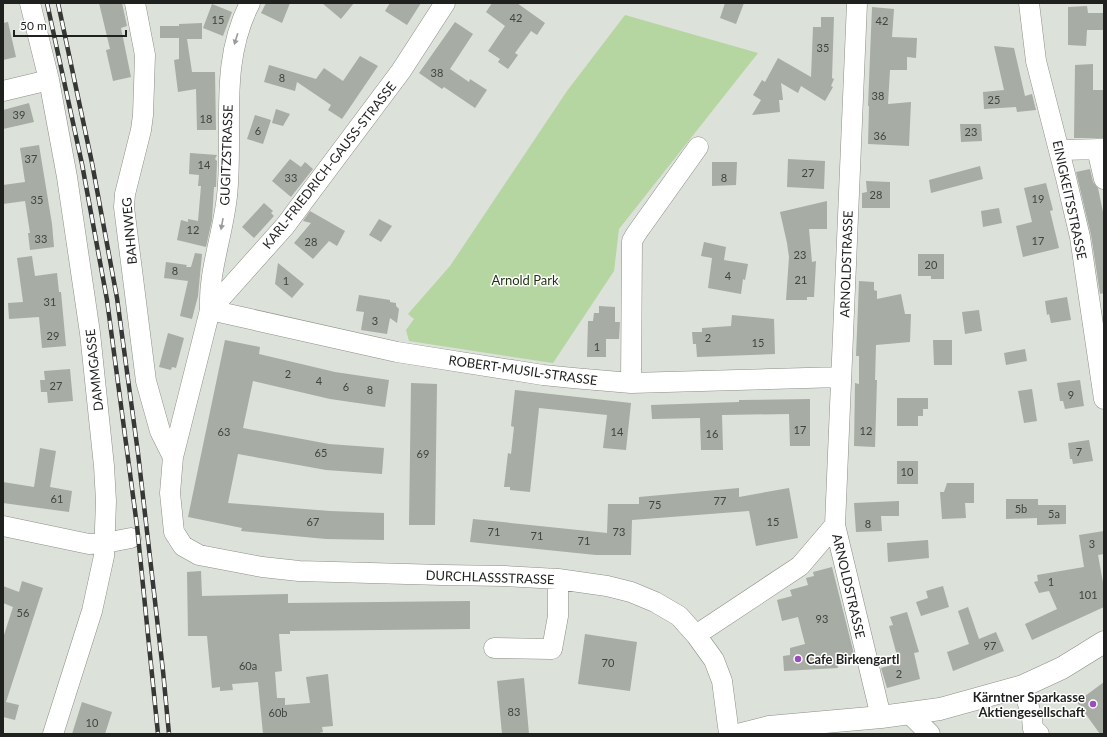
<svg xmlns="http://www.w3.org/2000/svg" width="1107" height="737" font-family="Lato,sans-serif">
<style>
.green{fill:#b5d5a1}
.building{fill:#a7aca4}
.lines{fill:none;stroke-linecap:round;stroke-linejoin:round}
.minor-casing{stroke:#8a8f87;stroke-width:21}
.major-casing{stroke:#8a8f87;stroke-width:23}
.minor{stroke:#fff;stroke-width:20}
.major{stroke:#fff;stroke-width:22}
.rail-casing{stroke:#363835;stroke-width:4.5}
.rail{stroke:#fff;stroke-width:3;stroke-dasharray:9;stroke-linecap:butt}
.oneway{fill:#9a9b9a}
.poi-dot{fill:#9a4cbd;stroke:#fff;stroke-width:1.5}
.labels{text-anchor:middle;stroke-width:3;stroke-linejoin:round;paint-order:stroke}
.number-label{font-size:11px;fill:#414440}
.street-label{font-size:13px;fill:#1f211e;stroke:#fff}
.park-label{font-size:13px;fill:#1e3110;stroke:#fff}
.poi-label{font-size:13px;font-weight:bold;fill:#1f211e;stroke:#fff;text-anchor:start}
</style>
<rect width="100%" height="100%" fill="#dce1d9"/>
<path class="green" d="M 625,15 L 758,53 L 619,229 L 614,271 L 553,363 L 409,341 L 406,330 L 414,319 L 408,314 L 450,266 L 567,91 Z"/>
<path class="building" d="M 99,3 L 122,3 L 127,26 L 121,28 L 131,77 L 113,81 L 106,50 L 110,49 Z
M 266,3 L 290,3 L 282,23 L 261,13 Z
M 322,3 L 354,3 L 341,19 Z
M 390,3 L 421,3 L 407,25 L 385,11 Z
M 492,3 L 517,3 L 545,23 L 537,35 L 531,31 L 515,53 L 518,55 L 508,69 L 498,62 L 500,59 L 488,51 L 505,26 L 486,12 Z
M 725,3 L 744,3 L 736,24 L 720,18 Z
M 212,4 L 232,12 L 223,36 L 203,28 Z
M 1087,6 L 1088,13 L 1104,13 L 1104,30 L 1087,30 L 1086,46 L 1068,45 L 1068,7 Z
M 872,7 L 894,9 L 892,37 L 917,38 L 916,58 L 907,57 L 907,70 L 890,70 L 888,104 L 911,102 L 909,146 L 868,144 L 869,106 L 868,106 Z
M 821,17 L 834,17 L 832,78 L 834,79 L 831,86 L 833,87 L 825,101 L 801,86 L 798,93 L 781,83 L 783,100 L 779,100 L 780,112 L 752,115 L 761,100 L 753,95 L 762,80 L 765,82 L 778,58 L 811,77 L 813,27 L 821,27 Z
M 8,22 L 16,57 L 3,60 L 3,23 Z
M 455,22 L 473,34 L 450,69 L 469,82 L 470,79 L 487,90 L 475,108 L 444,87 L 442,89 L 419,73 Z
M 202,23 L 202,39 L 187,39 L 192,72 L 215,72 L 216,130 L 197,130 L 196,89 L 178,92 L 174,60 L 179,59 L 179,38 L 160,38 L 160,26 L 179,26 L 179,24 Z
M 994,46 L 1014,48 L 1025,96 L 1032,94 L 1036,110 L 1017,112 L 1016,107 L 984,109 L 983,92 L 1004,90 Z
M 360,56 L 378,66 L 342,119 L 328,110 L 331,105 L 297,82 L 295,91 L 264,82 L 269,65 L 316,79 L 324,68 L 343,81 Z
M 1093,64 L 1093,90 L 1104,90 L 1104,138 L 1074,138 L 1075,65 Z
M 29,103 L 34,122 L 3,129 L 3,110 Z
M 276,109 L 290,114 L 283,126 L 272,123 Z
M 255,115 L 271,120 L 263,144 L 247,139 Z
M 960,124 L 981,124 L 982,141 L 961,142 Z
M 39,145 L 52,224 L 54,247 L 30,250 L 28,233 L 30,233 L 25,201 L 3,204 L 3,185 L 25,182 L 20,148 Z
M 190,153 L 217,155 L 215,159 L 217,161 L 216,187 L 214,187 L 212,220 L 206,247 L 177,240 L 181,220 L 188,222 L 188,219 L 198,221 L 201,186 L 198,186 L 199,175 L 189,174 Z
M 290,159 L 301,167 L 305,162 L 313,169 L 291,197 L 272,181 Z
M 788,159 L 825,161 L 824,189 L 787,187 Z
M 712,162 L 737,162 L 736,185 L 712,186 Z
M 980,166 L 983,179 L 931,193 L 929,180 Z
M 1090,169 L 1093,182 L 1098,188 L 1104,217 L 1104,293 L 1100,294 L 1091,235 L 1076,172 Z
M 866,181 L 890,182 L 890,208 L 862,208 L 862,193 L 867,192 Z
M 1046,183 L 1053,210 L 1050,211 L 1059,248 L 1023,257 L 1016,226 L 1032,222 L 1024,188 Z
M 827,201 L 827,229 L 809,229 L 812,262 L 816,261 L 814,297 L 807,297 L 807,300 L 786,300 L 789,257 L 787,243 L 780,212 Z
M 264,203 L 273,211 L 271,213 L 274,216 L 254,238 L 242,227 Z
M 999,208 L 1002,223 L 983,227 L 981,211 Z
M 310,211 L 345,231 L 337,246 L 329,241 L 313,259 L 294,243 L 311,223 L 303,221 Z
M 379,219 L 392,226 L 381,242 L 369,235 Z
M 704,242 L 726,247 L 724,260 L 748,264 L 745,280 L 743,279 L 741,294 L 708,288 L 712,258 L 701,256 Z
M 195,253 L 202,254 L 198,296 L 192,319 L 180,316 L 188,281 L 164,278 L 166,262 L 187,265 L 186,267 L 191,267 Z
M 918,254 L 944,254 L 944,279 L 931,279 L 931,276 L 918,276 Z
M 32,256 L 35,276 L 57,273 L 59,292 L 61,292 L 66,346 L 42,348 L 39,317 L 9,319 L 8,303 L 23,302 L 17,258 Z
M 278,263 L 304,284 L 292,298 L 275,284 Z
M 859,281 L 874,282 L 874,290 L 877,291 L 877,299 L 901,294 L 905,314 L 911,314 L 910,342 L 876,345 L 875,380 L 877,380 L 875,447 L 854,446 L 855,383 L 859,384 L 859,356 L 856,356 Z
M 359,295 L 390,300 L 390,302 L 396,303 L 396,306 L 399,309 L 397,323 L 390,318 L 387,334 L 361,330 L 364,312 L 356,311 Z
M 1067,297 L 1071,320 L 1051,323 L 1049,314 L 1047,315 L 1045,301 Z
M 599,306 L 615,307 L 615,322 L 620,322 L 619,339 L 606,339 L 606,357 L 587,357 L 588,321 L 593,321 L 594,313 L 599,313 Z
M 979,310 L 982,331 L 965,334 L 962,312 Z
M 732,315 L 774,319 L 775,354 L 697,357 L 696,344 L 693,344 L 692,332 L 702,332 L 702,328 L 731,326 Z
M 168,333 L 184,338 L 176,368 L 172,367 L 171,370 L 159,367 Z
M 225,340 L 260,347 L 259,354 L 335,372 L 389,380 L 385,407 L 330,399 L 253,381 L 243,428 L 329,444 L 384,448 L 382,474 L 326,470 L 238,454 L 228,503 L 330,511 L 384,513 L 384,540 L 326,539 L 241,531 L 242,528 L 188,517 Z
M 933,340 L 952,340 L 952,365 L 934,365 Z
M 1025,349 L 1027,361 L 1006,365 L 1004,353 Z
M 70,369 L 73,401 L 48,403 L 47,392 L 41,392 L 40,380 L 45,380 L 44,371 Z
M 1080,380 L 1084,406 L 1065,409 L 1063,401 L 1060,401 L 1057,383 Z
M 411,383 L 437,384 L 435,525 L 409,525 Z
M 1032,389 L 1037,421 L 1024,423 L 1018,391 Z
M 515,390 L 631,403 L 626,450 L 603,448 L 607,415 L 539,408 L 530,492 L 510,490 L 510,487 L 504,487 L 508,453 L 511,454 L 514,427 L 511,426 Z
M 897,398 L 928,398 L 928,409 L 923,409 L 923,416 L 918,416 L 918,426 L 897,426 Z
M 810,399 L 810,446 L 790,446 L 789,414 L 722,415 L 723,450 L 701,450 L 700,418 L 652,419 L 651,405 L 739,402 L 739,400 Z
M 1089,440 L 1093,461 L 1073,464 L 1072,459 L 1070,459 L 1068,443 Z
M 40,448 L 56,451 L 50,487 L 72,491 L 69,512 L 3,503 L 3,482 L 34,487 Z
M 897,461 L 918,461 L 918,484 L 897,484 Z
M 947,483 L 974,483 L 974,503 L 965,503 L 966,518 L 942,519 L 940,492 L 944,492 Z
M 739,488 L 739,497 L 789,488 L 798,538 L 756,546 L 749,511 L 632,520 L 631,555 L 596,555 L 470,542 L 473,519 L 607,533 L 608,504 L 639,504 L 639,497 Z
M 1006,499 L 1038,499 L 1038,505 L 1066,505 L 1066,524 L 1037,525 L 1037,518 L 1006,519 Z
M 899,501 L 899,516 L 881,516 L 882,531 L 856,532 L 854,503 Z
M 1104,531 L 1104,554 L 1098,555 L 1104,588 L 1104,607 L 1032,640 L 1025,624 L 1057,609 L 1049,591 L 1039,593 L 1034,582 L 1038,581 L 1037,575 L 1084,567 L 1079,535 Z
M 928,540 L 929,558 L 888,562 L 887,543 Z
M 832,567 L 855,658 L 837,662 L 838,668 L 784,671 L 783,656 L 790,655 L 790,648 L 805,644 L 798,617 L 782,621 L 777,600 L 792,596 L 790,590 L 808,585 L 806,578 L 814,576 L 813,572 Z
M 201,571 L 202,596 L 288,594 L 288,603 L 470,601 L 470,629 L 290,631 L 290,634 L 279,634 L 282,671 L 275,672 L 277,698 L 285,698 L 285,705 L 310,703 L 306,677 L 328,674 L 333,726 L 322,727 L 323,732 L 316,734 L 263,734 L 258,682 L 232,684 L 233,690 L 220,691 L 220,687 L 212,688 L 207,636 L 188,636 L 187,572 Z
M 22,581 L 43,588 L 6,702 L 19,705 L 15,720 L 3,717 L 3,638 L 13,607 L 3,603 L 3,586 L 19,592 Z
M 943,586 L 949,607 L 921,616 L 916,602 L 928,598 L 926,591 Z
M 968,607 L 979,639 L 996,632 L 1004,651 L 953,671 L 947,652 L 969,644 L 958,611 Z
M 907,612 L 919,652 L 914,653 L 920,679 L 887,688 L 881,668 L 899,663 L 889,626 L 893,625 L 890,617 Z
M 585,634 L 637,642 L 630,691 L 578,684 Z
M 524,678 L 529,734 L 502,734 L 497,681 Z
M 1104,682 L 1104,734 L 1100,734 L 1077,702 Z
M 82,702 L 112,712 L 105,734 L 72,734 Z"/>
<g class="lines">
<defs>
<path id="minor" d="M 30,3 L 49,80 L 67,177 L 90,333 L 104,466 L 106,501 L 104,556 L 92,611 L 53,734
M 135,3 L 145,55 L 143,115 L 141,130 L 125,194 L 124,207 L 146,381 L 160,431 L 173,457
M 445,3 L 401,71 L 285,226 L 210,310 L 173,457 L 170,493 L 174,532 L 183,546 L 199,555 L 262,567 L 299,571 L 442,575 L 505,576 L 558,579 L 607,586 L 631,592 L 655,602 L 679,616 L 696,635 L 714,660 L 722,681 L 729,734
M 857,3 L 835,525 L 881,717
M 1029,3 L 1036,61 L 1066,178 L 1080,237 L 1104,399
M 3,91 L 49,80
M 1097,149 L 1104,179
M 1059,150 L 1104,149
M 210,310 L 397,352 L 543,375 L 573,378 L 631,383 L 841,377
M 210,310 C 208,272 223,235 227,196 C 234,130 218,65 250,3
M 631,383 L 632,241 L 636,234 L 698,147
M 3,526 L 89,544 L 105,543 L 131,538
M 696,635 L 800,566 L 835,525
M 494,648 L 552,649 L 558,616 L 558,579
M 1023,686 L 1032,718 L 1033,729 L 1039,734
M 909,713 L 930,734"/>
<path id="major" d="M 742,734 L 769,727 L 881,717 L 940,709 L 1023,686 L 1062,668 L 1104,642"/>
</defs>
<use href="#minor" class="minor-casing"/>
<use href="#major" class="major-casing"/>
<use href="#minor" class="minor"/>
<use href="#major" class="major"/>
<defs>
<path id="rail" d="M 47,3 L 82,164 L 107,300 L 137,526 L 158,734
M 58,3 L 92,163 L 117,298 L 138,453 L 163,671 L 169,734"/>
</defs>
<use href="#rail" class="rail-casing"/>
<use href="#rail" class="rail"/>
</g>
<defs><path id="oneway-solid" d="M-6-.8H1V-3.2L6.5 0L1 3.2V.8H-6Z"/></defs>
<g class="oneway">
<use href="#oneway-solid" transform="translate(236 39) rotate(107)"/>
<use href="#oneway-solid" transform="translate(222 224) rotate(100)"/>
</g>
<g class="poi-dot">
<circle cx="798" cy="659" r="4"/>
<circle cx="1093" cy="704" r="4"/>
</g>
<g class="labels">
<g class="number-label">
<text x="516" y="22">42</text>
<text x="218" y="24">15</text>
<text x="882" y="25">42</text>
<text x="823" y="52">35</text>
<text x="437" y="77">38</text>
<text x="282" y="82">8</text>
<text x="878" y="100">38</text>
<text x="994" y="104">25</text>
<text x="19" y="119">39</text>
<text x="206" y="123">18</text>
<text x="258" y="135">6</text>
<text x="971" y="136">23</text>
<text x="880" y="140">36</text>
<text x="31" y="163">37</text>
<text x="204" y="169">14</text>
<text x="808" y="177">27</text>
<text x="291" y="182">33</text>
<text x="724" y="182">8</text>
<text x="876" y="199">28</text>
<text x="1038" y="203">19</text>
<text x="37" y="204">35</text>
<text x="193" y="234">12</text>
<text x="41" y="243">33</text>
<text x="1038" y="245">17</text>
<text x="311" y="246">28</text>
<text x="800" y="259">23</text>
<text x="931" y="269">20</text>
<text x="175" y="275">8</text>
<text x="728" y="280">4</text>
<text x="801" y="284">21</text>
<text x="286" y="285">1</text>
<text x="50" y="306">31</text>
<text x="375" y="325">3</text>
<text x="53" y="340">29</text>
<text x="708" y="342">2</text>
<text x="758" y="347">15</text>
<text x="597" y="351">1</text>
<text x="288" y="378">2</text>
<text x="319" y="385">4</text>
<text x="56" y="390">27</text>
<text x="346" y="391">6</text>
<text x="370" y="394">8</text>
<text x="1071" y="399">9</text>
<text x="800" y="434">17</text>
<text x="866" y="435">12</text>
<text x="224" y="436">63</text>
<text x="617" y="436">14</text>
<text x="712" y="438">16</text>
<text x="1079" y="456">7</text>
<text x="321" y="457">65</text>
<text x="423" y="458">69</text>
<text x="907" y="476">10</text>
<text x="57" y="503">61</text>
<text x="720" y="505">77</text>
<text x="655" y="509">75</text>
<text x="1021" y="513">5b</text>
<text x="1054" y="518">5a</text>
<text x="313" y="526">67</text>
<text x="773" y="526">15</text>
<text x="868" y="528">8</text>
<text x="494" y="536">71</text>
<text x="619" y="536">73</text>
<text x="537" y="540">71</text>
<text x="584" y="545">71</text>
<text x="1092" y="548">3</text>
<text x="1051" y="586">1</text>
<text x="1088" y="599">101</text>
<text x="23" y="617">56</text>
<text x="822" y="623">93</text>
<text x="990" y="650">97</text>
<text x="608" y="667">70</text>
<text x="248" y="670">60a</text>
<text x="899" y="678">2</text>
<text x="514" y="716">83</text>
<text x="278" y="717">60b</text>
<text x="92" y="727">10</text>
</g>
<g class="street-label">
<text transform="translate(226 155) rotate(-88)" y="5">GUGITZSTRASSE</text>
<text transform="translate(329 165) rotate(-52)" y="5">KARL-FRIEDRICH-GAUSS-STRASSE</text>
<text transform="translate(1070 200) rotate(78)" y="5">EINIGKEITSSTRASSE</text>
<text transform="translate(129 231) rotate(-95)" y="5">BAHNWEG</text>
<text transform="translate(846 264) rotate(-88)" y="5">ARNOLDSTRASSE</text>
<text transform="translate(94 370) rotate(-96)" y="5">DAMMGASSE</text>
<text transform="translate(523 370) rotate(8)" y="5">ROBERT-MUSIL-STRASSE</text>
<text transform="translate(490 577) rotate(2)" y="5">DURCHLASSSTRASSE</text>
<text transform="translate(849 586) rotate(77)" y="5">ARNOLDSTRASSE</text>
</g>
<g class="park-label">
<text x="525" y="285">Arnold Park</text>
</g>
<g class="poi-label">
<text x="806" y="664">Cafe Birkengartl</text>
<text x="1085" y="702" text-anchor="end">Kärntner Sparkasse<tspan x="1085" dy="15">Aktiengesellschaft</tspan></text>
</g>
</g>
<rect width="1107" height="737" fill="none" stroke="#1f211e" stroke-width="8"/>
<path d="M14 30v6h112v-6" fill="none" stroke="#1f211e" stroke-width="2"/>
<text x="20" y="30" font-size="12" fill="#1f211e" stroke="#ffffff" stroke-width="3" paint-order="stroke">50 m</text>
</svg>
